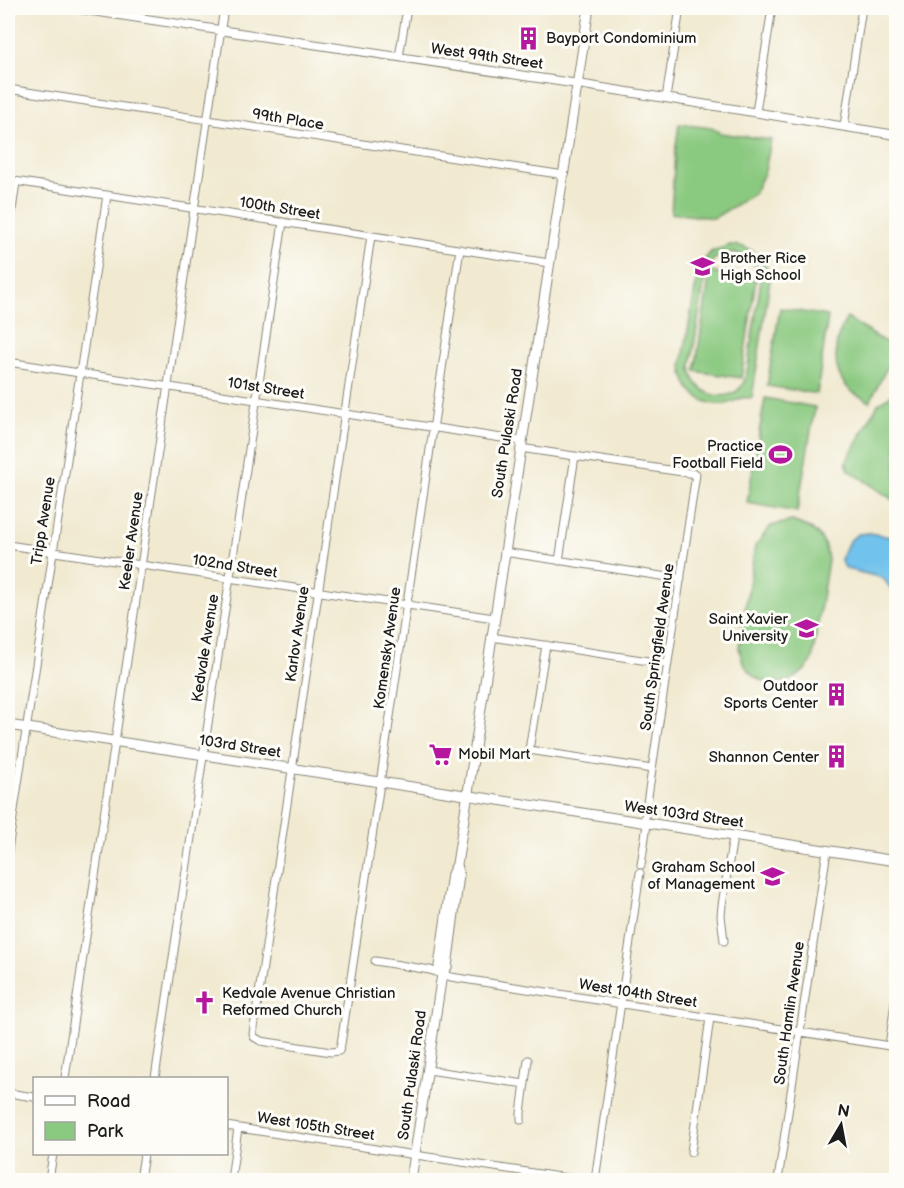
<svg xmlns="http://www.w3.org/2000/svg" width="904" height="1188" font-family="'Balsamiq Sans',sans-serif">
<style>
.green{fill:#8ac980;stroke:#53724e;stroke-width:1.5;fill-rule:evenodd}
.water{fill:#71c2ec;stroke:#466f84;stroke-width:1.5}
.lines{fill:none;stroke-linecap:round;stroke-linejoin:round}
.minor-casing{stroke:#868376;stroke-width:9}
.tertiary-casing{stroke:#868376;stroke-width:10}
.secondary-casing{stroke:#868376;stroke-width:11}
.minor{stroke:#fff;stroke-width:7}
.tertiary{stroke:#fff;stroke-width:8}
.secondary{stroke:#fff;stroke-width:9}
.labels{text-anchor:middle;stroke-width:6;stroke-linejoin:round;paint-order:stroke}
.poi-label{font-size:15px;fill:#1c1c1c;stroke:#fdfcf7;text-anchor:end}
.street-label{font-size:15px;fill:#1c1c1c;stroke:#fdfcf7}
</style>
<rect width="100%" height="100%" fill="#fdfcf7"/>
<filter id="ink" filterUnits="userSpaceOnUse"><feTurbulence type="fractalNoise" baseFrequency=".0167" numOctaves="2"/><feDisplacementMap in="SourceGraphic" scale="12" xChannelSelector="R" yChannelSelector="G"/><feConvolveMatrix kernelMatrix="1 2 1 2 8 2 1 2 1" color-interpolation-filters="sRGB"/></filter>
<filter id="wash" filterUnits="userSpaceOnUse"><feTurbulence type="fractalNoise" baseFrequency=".008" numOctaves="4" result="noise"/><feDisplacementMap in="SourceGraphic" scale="24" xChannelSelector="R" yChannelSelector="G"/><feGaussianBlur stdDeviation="1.35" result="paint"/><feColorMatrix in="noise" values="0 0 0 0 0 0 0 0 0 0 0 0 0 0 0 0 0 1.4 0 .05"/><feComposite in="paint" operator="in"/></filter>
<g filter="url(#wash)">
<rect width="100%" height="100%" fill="#f1ead1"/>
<path class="green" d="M 679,124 L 712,128 L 720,133 L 771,140 L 765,171 L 754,194 L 714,218 L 671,213 L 675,153 Z
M 730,245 C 750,245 768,258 770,280 L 752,398 C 737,396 738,402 725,404 C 700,407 683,388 682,365 L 699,266 L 711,252 ZM 728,253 C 748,252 761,265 760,286 C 757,307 753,329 750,351 C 749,360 748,370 745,379 C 736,408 690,397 691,365 L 706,271 L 714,259 Z
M 710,272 L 756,279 L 741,378 L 695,371 Z
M 780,308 L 828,316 L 817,394 L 767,386 Z
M 847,318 L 896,349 L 870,402 C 864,398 855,395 850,390 C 830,371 833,339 847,318 Z
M 896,392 L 896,502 L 849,470 L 846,462 L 878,404 Z
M 765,398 L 815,407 L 797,512 L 747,503 Z
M 792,521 C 815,529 825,535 828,560 L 812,661 C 790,695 744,689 739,647 L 755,546 L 771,526 Z"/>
<path class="water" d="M 869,533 L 896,538 L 896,596 L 883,578 L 847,569 L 842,564 L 841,559 L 849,541 L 858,534 Z"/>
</g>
<g filter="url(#ink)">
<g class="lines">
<defs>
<path id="minor" d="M 399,57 L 407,8
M 8,89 L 564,175
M 666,98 L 680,8
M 756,112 L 772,8
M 844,126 L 862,8
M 8,180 L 549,263
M 371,236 L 253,1034 L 254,1037 L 261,1041 L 331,1052 L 339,1051 L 341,1044 L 460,249
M 8,238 L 16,182
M 8,362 L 521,441
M 520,448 L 696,474 L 644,823
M 8,545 L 494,618
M 504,552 L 681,579
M 559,561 L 575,456
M 491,637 L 668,664
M 546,645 L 529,750 L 652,769
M 8,850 L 107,195
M 641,865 L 647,824
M 724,941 L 721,916 L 722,905 L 733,837
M 375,961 L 430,970 L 451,977 L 896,1047
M 889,1046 L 896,995
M 428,1070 L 525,1084
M 65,1078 L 224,8
M 155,1078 L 283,222
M 8,1093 L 34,1097
M 521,1120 L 521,1113 L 528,1060
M 226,1126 L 579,1180
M 691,1152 L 710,1018
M 49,1180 L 53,1154
M 140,1180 L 144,1154
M 231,1180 L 238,1128
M 595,1180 L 640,873
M 778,1180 L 827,850"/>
<path id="tertiary" d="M 73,8 L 578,84 L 896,135"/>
<path id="secondary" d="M 8,725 L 896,861
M 442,974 L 439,966 L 452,874 L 457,864 L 589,8
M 411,1180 L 442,974 L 447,967 L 459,875 L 457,864"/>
</defs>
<use href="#minor" class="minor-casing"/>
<use href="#tertiary" class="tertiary-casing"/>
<use href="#secondary" class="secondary-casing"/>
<use href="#minor" class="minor"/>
<use href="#tertiary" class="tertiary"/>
<use href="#secondary" class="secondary"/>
</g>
</g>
<defs>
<symbol id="building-bare" viewBox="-9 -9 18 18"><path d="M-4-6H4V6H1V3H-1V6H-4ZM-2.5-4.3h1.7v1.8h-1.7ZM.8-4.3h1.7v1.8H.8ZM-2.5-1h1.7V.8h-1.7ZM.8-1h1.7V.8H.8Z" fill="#b5179e" stroke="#fdfcf7" stroke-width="2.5" paint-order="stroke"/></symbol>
<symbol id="school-bare" viewBox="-9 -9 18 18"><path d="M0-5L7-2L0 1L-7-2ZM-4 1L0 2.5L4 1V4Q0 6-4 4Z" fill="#b5179e" stroke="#fdfcf7" stroke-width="2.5" paint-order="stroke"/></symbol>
<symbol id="stadium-bare" viewBox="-9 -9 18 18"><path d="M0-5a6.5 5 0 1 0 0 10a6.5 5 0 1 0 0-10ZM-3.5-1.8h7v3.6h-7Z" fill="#b5179e" stroke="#fdfcf7" stroke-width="2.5" paint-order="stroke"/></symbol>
<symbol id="university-bare" viewBox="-9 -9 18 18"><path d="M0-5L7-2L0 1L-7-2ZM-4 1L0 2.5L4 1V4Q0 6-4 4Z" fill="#b5179e" stroke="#fdfcf7" stroke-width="2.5" paint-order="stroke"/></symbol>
<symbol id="supermarket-bare" viewBox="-9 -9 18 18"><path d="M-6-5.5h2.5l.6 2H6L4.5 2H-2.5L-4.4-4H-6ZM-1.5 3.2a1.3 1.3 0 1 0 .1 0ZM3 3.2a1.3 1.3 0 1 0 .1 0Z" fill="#b5179e" stroke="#fdfcf7" stroke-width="2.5" paint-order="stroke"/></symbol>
<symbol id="church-bare" viewBox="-9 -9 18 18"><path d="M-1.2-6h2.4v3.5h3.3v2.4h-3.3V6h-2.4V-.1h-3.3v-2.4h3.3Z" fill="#b5179e" stroke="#fdfcf7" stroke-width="2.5" paint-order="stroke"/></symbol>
</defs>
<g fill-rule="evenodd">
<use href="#building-bare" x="512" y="22" width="33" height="33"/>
<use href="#school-bare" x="686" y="250" width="33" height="33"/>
<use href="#stadium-bare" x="764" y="438" width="33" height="33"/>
<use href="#university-bare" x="790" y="612" width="33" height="33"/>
<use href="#building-bare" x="820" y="678" width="33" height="33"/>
<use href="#supermarket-bare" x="424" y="738" width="33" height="33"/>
<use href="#building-bare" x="820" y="740" width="33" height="33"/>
<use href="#university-bare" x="756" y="860" width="33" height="33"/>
<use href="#church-bare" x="188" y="986" width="33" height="33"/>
</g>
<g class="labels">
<g class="poi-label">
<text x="546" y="43" text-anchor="start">Bayport Condominium</text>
<text x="720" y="263" text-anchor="start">Brother Rice<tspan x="720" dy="17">High School</tspan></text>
<text x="763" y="451">Practice<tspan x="763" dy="17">Football Field</tspan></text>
<text x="788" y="624">Saint Xavier<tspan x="788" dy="17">University</tspan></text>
<text x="818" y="691">Outdoor<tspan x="818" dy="17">Sports Center</tspan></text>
<text x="458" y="759" text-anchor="start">Mobil Mart</text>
<text x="819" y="762">Shannon Center</text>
<text x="755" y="872">Graham School<tspan x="755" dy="17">of Management</tspan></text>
<text x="222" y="998" text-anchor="start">Kedvale Avenue Christian<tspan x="222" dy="17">Reformed Church</tspan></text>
</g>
<g class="street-label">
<text transform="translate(487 56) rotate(8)" y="5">West 99th Street</text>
<text transform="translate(288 119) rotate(9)" y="5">99th Place</text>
<text transform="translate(280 208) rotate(9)" y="5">100th Street</text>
<text transform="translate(266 388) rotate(9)" y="5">101st Street</text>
<text transform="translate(507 433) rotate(-81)" y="5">South Pulaski Road</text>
<text transform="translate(43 521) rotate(-81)" y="5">Tripp Avenue</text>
<text transform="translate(131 541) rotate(-82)" y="5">Keeler Avenue</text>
<text transform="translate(235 566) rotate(9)" y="5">102nd Street</text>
<text transform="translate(297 634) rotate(-82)" y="5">Karlov Avenue</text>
<text transform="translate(657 647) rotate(-82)" y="5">South Springfield Avenue</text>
<text transform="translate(205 648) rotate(-81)" y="5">Kedvale Avenue</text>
<text transform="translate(387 648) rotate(-82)" y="5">Komensky Avenue</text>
<text transform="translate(240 746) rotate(9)" y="5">103rd Street</text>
<text transform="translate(684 814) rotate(8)" y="5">West 103rd Street</text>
<text transform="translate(638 993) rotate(9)" y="5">West 104th Street</text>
<text transform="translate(789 1013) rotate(-82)" y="5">South Hamlin Avenue</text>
<text transform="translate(412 1075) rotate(-82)" y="5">South Pulaski Road</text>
<text transform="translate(316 1126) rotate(9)" y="5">West 105th Street</text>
</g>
</g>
<rect width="904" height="1188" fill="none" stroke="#fdfcf7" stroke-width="30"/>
<rect x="33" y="1077" width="195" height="78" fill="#fdfcf7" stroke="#a3a29f" stroke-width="1.5"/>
<rect x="45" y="1096" width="30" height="9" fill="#ffffff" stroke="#a3a29f" stroke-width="1.5"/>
<text x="87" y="1107" font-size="18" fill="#1c1c1c">Road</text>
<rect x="45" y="1122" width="30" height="18" fill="#8ac980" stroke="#a3a29f" stroke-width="1.5"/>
<text x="87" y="1137" font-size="18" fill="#1c1c1c">Park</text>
<g transform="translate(841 1125) rotate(10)" stroke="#fdfcf7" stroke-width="4.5" paint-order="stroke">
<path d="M0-4.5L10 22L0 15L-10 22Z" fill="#1c1c1c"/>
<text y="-9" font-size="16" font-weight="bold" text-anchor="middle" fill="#1c1c1c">N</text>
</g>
</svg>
